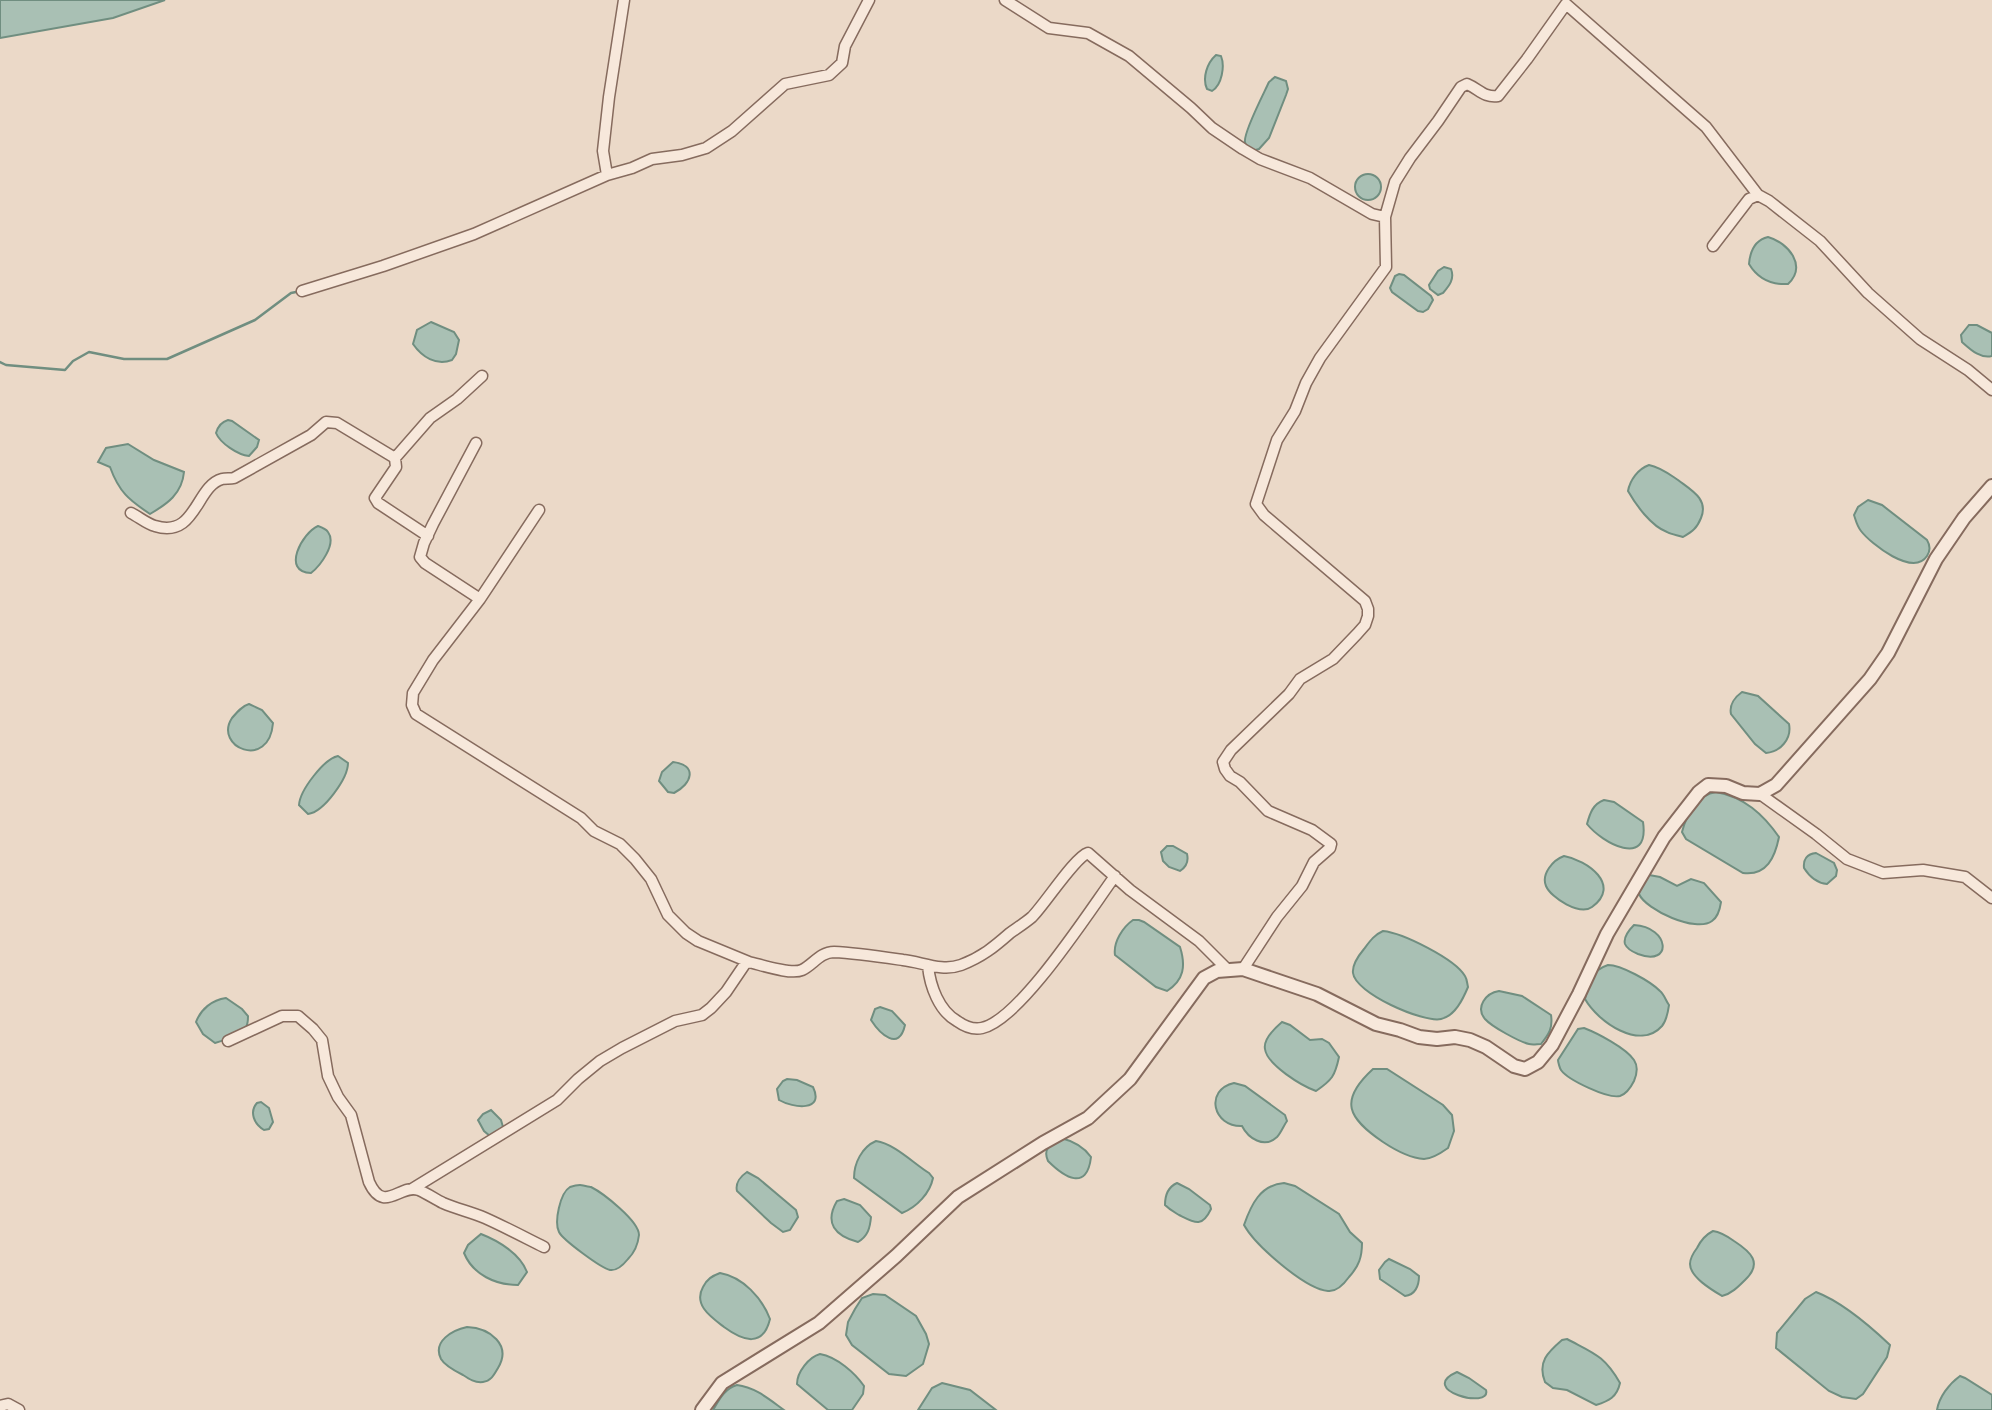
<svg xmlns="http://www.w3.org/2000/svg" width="1992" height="1410" font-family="Literata,serif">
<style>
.water{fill:#a9c0b4;stroke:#708e80;stroke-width:2}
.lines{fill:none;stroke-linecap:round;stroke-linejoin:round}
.stream{stroke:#708e80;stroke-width:2.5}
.minor-casing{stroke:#866b5e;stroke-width:13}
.tertiary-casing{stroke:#866b5e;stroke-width:16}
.minor{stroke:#f7e8db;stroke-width:10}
.tertiary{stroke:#f7e8db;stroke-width:12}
</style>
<rect width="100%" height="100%" fill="#ebd9c8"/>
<path class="water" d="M 0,0 L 165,0 L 113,18 L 0,38 Z
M 1216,55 L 1221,56 C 1225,66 1222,85 1212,91 L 1207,89 C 1202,78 1207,63 1216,55 Z
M 1275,77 L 1286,81 L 1288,89 L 1286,95 L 1269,138 L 1259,149 L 1252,151 C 1248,148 1246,148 1245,142 C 1243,133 1264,93 1269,82 Z
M1355 187a13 13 0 1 1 26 0a13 13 0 1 1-26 0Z
M 1768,237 C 1789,243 1807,266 1788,284 C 1771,285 1758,279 1749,264 C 1750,252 1755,240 1768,237 Z
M 1444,267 L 1451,269 C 1455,279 1449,286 1443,293 L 1438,295 L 1430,289 L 1429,285 L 1438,271 Z
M 1399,274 L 1404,275 L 1431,296 L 1433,300 L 1428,309 L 1423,312 L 1418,311 L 1392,292 L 1390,288 L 1395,276 Z
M 431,322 L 454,332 L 459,340 L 456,354 L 452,360 C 436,366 422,357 413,344 L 417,330 Z
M 1969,325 L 1977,325 L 1992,333 L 1992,356 C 1980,359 1970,349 1962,342 L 1961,335 Z
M 228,420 L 232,421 L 259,440 L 257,447 L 249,456 C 238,455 220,443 216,433 C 218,426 221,422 228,420 Z
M 128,444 L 154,460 L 184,472 C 182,494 167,504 150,514 C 129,500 119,492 110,467 L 98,462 L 106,448 Z
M 1649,465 C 1660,467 1669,474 1678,480 C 1691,490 1709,499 1701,518 C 1697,528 1693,531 1683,537 C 1678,535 1672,535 1667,532 C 1651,526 1636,505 1628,491 C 1630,480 1638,469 1649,465 Z
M 1868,500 L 1882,505 L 1927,540 C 1930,545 1931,550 1927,556 C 1913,577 1871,544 1861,531 C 1857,526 1856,521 1854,515 L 1858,507 Z
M 318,526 C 321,527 326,529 328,532 C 337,544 320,566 311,573 C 281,572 302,533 318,526 Z
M 1742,692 L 1758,696 L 1789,724 C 1792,739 1780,752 1766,753 L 1755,744 L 1731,714 C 1729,705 1735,697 1742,692 Z
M 249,704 L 262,710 L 273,723 C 269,771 213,747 232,718 C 237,712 242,706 249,704 Z
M 338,756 L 348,763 C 348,778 324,812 308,814 L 299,805 C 300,790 324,759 338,756 Z
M 673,762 C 698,765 692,784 674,793 L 668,792 L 659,781 L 662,772 Z
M 1716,792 C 1744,797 1763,814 1779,837 C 1775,857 1767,876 1743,873 L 1686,839 L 1682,832 C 1686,816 1698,794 1716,792 Z
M 1604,800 L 1614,802 L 1643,822 C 1650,869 1602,843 1587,824 C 1590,813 1593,804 1604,800 Z
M 1167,846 L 1173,846 L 1187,854 C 1189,862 1186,867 1180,871 L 1169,867 L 1163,861 L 1161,852 Z
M 1816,853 L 1834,863 L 1837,870 L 1836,876 L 1827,884 C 1817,883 1809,876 1804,868 C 1803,859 1807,854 1816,853 Z
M 1564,856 C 1587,860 1622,885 1592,907 C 1580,916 1551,898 1546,886 C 1541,874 1553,860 1564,856 Z
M 1649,875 L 1660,877 L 1677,886 L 1691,879 L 1704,883 L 1721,902 C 1720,909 1718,917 1712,921 C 1696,933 1646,910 1639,894 C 1639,885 1642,880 1649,875 Z
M 1133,920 L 1139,920 L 1144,922 L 1180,947 C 1186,966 1184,980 1167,991 L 1156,987 L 1115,955 C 1113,942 1123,927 1133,920 Z
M 1634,925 C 1670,927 1673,967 1638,954 C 1633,952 1627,949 1625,944 C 1623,937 1629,930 1634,925 Z
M 1383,931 C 1403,933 1455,959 1465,976 C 1467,979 1467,983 1468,987 C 1463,999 1455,1016 1441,1019 C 1423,1023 1355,993 1353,973 C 1352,965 1359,955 1364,949 C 1370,941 1374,935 1383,931 Z
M 1608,965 C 1621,965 1650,981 1660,991 C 1664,994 1666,1001 1669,1005 C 1668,1012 1667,1020 1662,1026 C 1640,1051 1598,1022 1585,999 C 1589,983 1590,971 1608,965 Z
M 1499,991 L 1522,996 L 1551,1015 C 1553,1028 1549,1034 1541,1044 C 1537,1044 1533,1045 1529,1044 C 1520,1042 1492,1027 1485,1019 C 1475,1007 1486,993 1499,991 Z
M 226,998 L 242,1009 L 248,1016 C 248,1019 248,1024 246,1027 C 240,1034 223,1041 215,1043 L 203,1034 L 196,1022 C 201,1009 212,1000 226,998 Z
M 880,1007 L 892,1011 L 905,1025 C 899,1052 880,1034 871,1020 L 875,1009 Z
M 1282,1022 L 1290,1025 L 1310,1040 L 1322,1039 L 1329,1043 L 1339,1057 C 1335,1076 1332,1080 1316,1091 C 1302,1086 1267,1065 1265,1049 C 1263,1039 1275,1028 1282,1022 Z
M 1584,1028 C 1597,1033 1626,1048 1634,1060 C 1638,1066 1637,1074 1634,1081 C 1631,1087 1626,1094 1620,1096 C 1608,1099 1568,1080 1561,1070 C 1560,1069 1558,1062 1558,1060 L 1578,1029 Z
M 1373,1069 L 1387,1069 L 1443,1105 L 1452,1115 L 1454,1131 L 1448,1148 C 1441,1153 1432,1159 1424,1159 C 1409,1158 1395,1150 1383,1142 C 1348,1118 1338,1101 1373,1069 Z
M 787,1079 L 797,1080 L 813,1087 C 825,1112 793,1108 779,1100 L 777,1089 L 783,1081 Z
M 1234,1083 L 1245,1086 L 1285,1115 L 1287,1121 C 1284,1125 1281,1133 1277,1137 C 1264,1149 1248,1138 1242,1126 C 1213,1127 1204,1090 1234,1083 Z
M 261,1102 L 269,1108 L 273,1122 L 269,1129 L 264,1130 C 254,1124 249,1112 257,1103 Z
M 491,1110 L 501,1120 L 503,1127 L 500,1131 L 490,1136 L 484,1131 L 478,1120 L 483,1114 Z
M 1061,1138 C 1073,1141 1084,1147 1091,1157 C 1087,1192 1064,1177 1048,1161 C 1042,1148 1052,1143 1061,1138 Z
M 876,1141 C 895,1144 913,1163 929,1173 L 933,1178 C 930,1193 917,1207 902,1213 L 854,1178 C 854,1163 862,1147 876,1141 Z
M 747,1172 L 758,1178 L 796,1210 L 798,1217 L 790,1230 L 783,1232 L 771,1223 L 737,1191 C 735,1183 741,1176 747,1172 Z
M 1177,1183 L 1189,1189 L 1210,1205 L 1211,1209 C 1202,1228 1195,1223 1179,1215 C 1174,1212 1170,1210 1165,1205 C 1165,1195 1168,1187 1177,1183 Z
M 1284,1183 L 1295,1186 L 1339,1214 L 1350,1232 L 1362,1243 C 1362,1257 1359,1266 1349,1277 C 1344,1284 1337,1292 1328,1291 C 1305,1289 1255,1245 1244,1225 C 1251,1205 1260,1185 1284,1183 Z
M 580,1185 C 581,1185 590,1187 591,1187 C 603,1193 639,1221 639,1235 C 638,1244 634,1253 628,1259 C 624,1264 617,1271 610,1270 C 601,1268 563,1240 559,1232 C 554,1222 560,1193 570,1187 C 573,1186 577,1185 580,1185 Z
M 844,1199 L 860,1205 L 871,1217 C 870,1228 868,1236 858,1242 C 835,1236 824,1223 837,1201 Z
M 1713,1231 C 1721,1232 1727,1236 1734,1241 C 1751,1252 1763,1263 1745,1280 C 1738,1287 1731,1294 1722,1296 C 1712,1290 1690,1277 1690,1264 C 1690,1258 1694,1252 1697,1248 C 1701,1240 1705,1235 1713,1231 Z
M 481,1234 C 499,1241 520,1254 527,1272 L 518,1285 C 496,1285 473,1275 464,1253 L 468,1245 Z
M 1389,1259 L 1410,1269 L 1419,1276 C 1419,1286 1415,1295 1405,1296 L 1380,1279 L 1379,1270 L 1385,1262 Z
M 720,1273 C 743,1277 762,1298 770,1319 C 763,1348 743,1341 724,1327 C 711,1317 693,1305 703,1287 C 707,1279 712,1276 720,1273 Z
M 1816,1292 C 1842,1302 1870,1326 1890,1345 L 1887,1357 L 1863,1394 L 1856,1399 L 1842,1397 L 1829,1391 L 1776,1348 L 1777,1333 L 1805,1299 Z
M 873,1294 L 885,1295 L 916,1316 L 926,1334 L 929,1344 L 923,1364 L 906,1376 L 889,1374 L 852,1345 L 846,1335 L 848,1322 L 855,1309 L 862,1298 Z
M 467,1327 C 490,1328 512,1345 498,1368 C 494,1375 491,1381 483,1382 C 475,1383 469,1379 463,1375 C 455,1371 445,1366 441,1359 C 432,1341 453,1330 467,1327 Z
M 1567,1339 C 1593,1353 1604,1355 1620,1383 C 1617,1397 1609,1401 1596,1405 L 1567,1390 L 1553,1388 L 1545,1382 C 1537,1362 1548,1352 1562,1340 Z
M 820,1354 C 837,1357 855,1373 864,1386 L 863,1394 L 852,1410 L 828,1410 L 797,1384 C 797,1372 809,1357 820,1354 Z
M 1457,1372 L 1469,1378 L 1486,1390 C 1492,1410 1416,1390 1457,1372 Z
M 1960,1376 L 1965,1378 L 1992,1395 L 1992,1410 L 1937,1410 C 1939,1397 1949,1384 1960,1376 Z
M 942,1383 L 970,1390 L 996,1410 L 918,1410 L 932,1388 Z
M 737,1385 C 755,1387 770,1400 784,1410 L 713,1410 C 719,1400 725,1388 737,1385 Z"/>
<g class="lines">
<path class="stream" d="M 0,362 L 6,365 L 65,370 L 73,361 L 89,352 L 124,359 L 167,359 L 255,320 L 291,293 L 301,291"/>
<defs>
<path id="minor" d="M 1005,0 L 1049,28 L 1088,33 L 1129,56 L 1191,108 L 1212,128 L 1243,149 L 1260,159 L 1310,178 L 1372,214 L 1385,217
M 607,175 L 603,151 L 609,97 L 624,0
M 1713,246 L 1749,199 L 1758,195 L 1769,201 L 1820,241 L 1868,293 L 1920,339 L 1968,370 L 1992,390
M 302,291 L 383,266 L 474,234 L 607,175 L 632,168 L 652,159 L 682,155 L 706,148 L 732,131 L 785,84 L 829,75 L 842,63 L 845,46 L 869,0
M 476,443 L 433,524 L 424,543 L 420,557 L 425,563 L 480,599
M 395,458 L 430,418 L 457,399 L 482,376
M 539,510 L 480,599 L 433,660 L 413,693 L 412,705 L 416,714 L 581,818 L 594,831 L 620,844 L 635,859 L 651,879 L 668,915 L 686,933 L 698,941 L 749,962
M 131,513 C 139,517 147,524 155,526 C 196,539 196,486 222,479 C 226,478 230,479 234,478 L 311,435 L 326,422 L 337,423 L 395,458 L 396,467 L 375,498 L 378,503 L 428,536
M 1760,794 L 1816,834 L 1847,859 L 1883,873 L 1923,870 L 1965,877 L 1992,898
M 928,966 C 930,986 939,1011 957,1021 C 964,1026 973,1030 982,1028 C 1020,1020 1090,910 1115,876
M 1243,969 L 1277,917 L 1302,886 L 1314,862 L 1330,848 L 1331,844 L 1312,830 L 1268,811 L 1240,782 L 1230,776 L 1225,769 L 1223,762 L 1231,750 L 1289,694 L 1300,679 L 1333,659 L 1357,634 L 1365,625 L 1368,616 L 1368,609 L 1365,601 L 1264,515 L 1256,504 L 1277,440 L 1295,411 L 1306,383 L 1320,358 L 1386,267 L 1385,217 L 1395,182 L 1410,158 L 1438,121 L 1461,87 L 1467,84 C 1479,89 1484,98 1498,96 L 1527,59 L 1566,4 L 1706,127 L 1758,195
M 228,1041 L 282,1016 L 298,1016 L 313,1029 L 322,1040 L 328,1076 L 338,1097 L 351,1115 L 369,1182 C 384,1215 400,1183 419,1190 C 428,1194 435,1199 443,1203 C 457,1209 471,1212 485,1218 C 505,1227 524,1237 544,1247
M 412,1189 L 557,1100 L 578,1079 L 600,1061 L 622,1048 L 675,1021 L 702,1015 L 711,1008 L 726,992 L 745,964 L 749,962 C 762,965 791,975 802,970 C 813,965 820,952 834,952 C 855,953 882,957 903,960 C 922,962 942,972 961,965 C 982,957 994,947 1010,933 C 1017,928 1025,923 1032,917 C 1045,904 1075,857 1088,853 L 1130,890 L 1199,941 L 1228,970
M 0,1406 L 8,1404 L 19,1410"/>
<path id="tertiary" d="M 702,1410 L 722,1383 L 819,1323 L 896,1256 L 958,1197 L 1043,1143 L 1088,1118 L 1130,1079 L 1204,978 L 1217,971 L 1243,969 L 1317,994 L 1376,1024 L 1400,1030 L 1419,1037 L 1437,1039 L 1455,1037 L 1470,1040 L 1486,1047 L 1514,1066 L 1525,1069 L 1538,1062 L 1552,1045 L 1579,994 L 1607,934 L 1664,837 L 1699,792 L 1708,785 L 1726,786 L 1743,793 L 1760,794 L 1776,785 L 1870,679 L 1888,653 L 1936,559 L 1964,518 L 1992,486"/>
</defs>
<use href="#minor" class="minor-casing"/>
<use href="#tertiary" class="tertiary-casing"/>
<use href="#minor" class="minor"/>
<use href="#tertiary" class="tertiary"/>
</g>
</svg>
